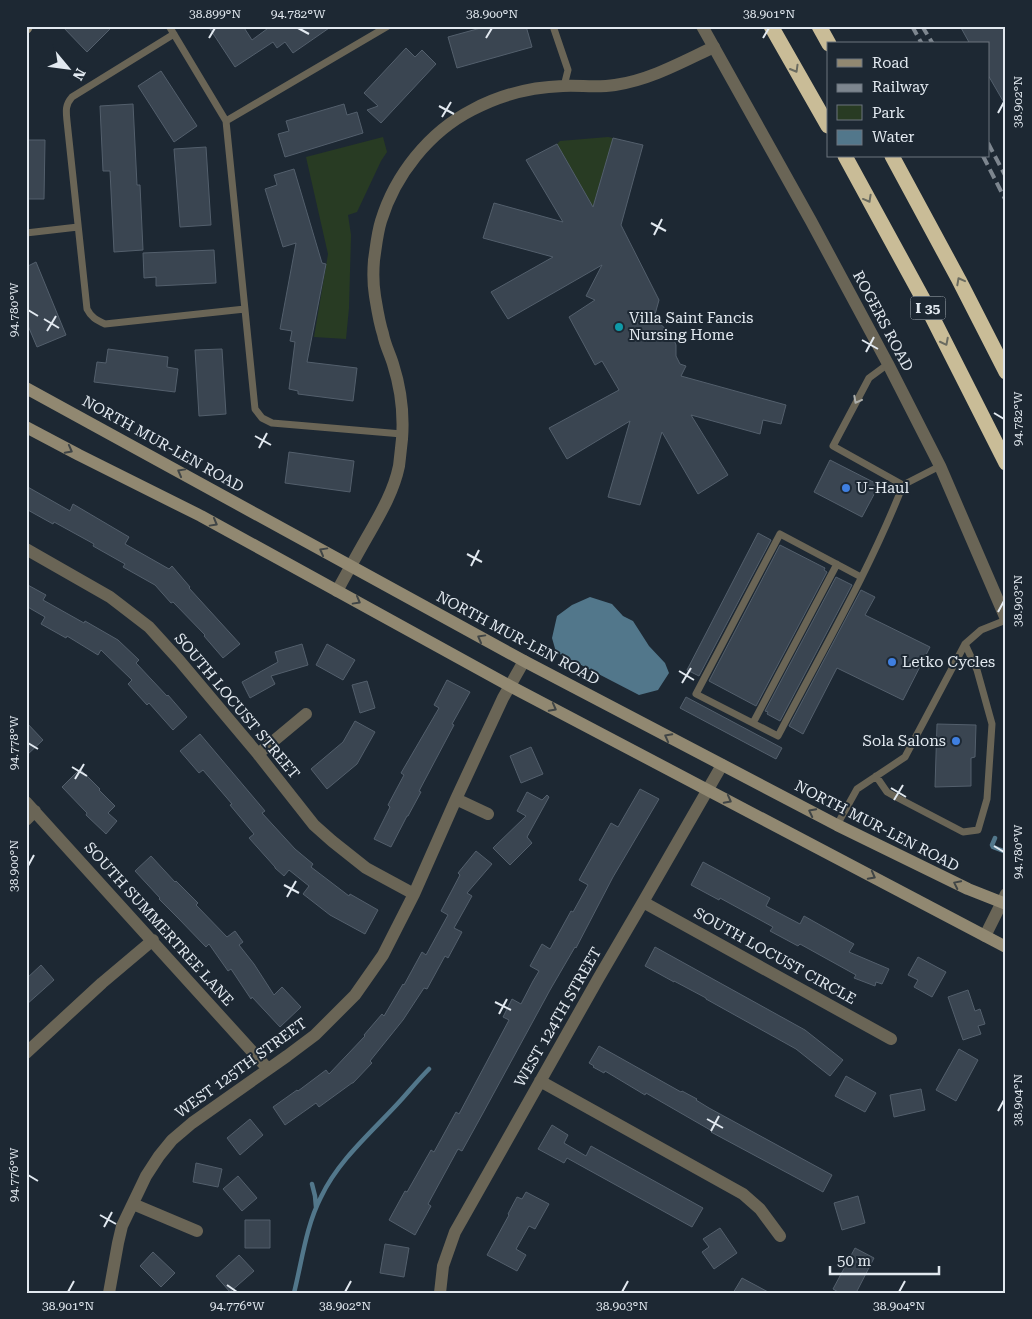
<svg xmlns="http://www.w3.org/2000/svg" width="1032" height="1319" font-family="'Roboto Serif',serif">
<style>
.green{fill:#283b23}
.water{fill:#52778b}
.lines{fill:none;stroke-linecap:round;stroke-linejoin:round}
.stream{stroke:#52778b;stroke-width:4.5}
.building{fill:#3a4551;stroke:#535f6c}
.service{stroke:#6a6556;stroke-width:7}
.minor{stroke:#6a6556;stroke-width:12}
.tertiary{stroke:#6a6556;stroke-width:12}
.secondary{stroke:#918871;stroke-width:12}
.motorway{stroke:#c9bc97;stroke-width:15}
.rail{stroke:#7d868f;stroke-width:4;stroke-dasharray:10 5;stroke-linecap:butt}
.oneway{stroke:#6a6b60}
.oneway2{stroke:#acaeab}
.oneway3{stroke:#404546}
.ticks{fill:none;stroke:#e2e9f0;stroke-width:2}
.culture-dot{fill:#0f9aa8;stroke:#1d2833;stroke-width:2}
.shop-dot{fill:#3f7fe0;stroke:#1d2833;stroke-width:2}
.labels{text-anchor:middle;stroke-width:4;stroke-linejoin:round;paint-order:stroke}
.shield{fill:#1d2833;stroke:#a7afb7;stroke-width:1}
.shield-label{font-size:14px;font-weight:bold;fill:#e2e9f0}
.poi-label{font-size:15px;fill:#e2e9f0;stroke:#1d2833;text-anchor:start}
.street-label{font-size:15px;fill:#e2e9f0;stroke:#1d2833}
.neatline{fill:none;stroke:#e2e9f0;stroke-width:2}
.ticks-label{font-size:12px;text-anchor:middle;fill:#e2e9f0}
</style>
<rect width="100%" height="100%" fill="#1d2833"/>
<path class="green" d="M 383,137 L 387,152 L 381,161 L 357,212 L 348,215 L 351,235 L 349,308 L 346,339 L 314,337 L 328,254 L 306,157 Z
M 608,137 L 613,138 L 593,207 L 557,144 L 560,141 Z"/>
<path class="water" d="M 590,597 L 612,604 L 623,616 L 633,621 L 649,646 L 665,663 L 669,673 L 658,690 L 639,695 L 556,652 L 552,638 L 557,616 L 572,605 Z"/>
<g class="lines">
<path class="stream" d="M 995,838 L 992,845 L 993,847 L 1006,852
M 312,1184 L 315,1196 L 316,1207
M 294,1293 C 302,1261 306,1226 321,1197 C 339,1159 373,1131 401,1100 C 410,1090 419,1079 429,1069"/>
</g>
<path class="building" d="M 62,26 L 113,26 L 87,52 Z
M 208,26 L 243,26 L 252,40 L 271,26 L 332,26 L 293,53 L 285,42 L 277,48 L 273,42 L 235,67 Z
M 488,26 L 526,26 L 532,47 L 457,68 L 448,37 Z
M 960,26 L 1006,26 L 1006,106 L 988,75 L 988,44 L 970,44 Z
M 406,48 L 415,57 L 422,50 L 436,64 L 381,123 L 367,110 L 378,106 L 364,93 Z
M 161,71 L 197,126 L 174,142 L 138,86 Z
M 133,104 L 137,185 L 140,185 L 143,250 L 114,252 L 110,171 L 103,171 L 100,106 Z
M 344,104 L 347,115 L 357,112 L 363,133 L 285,157 L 278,134 L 289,131 L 286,121 Z
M 613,138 L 643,145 L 621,225 L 659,300 L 654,318 L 672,335 L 676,345 L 676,356 L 680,364 L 686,366 L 681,376 L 786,405 L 781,424 L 763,420 L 760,434 L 691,415 L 728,475 L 698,494 L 662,432 L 640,505 L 608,497 L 630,421 L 567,459 L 549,428 L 619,390 L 602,361 L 595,365 L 569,317 L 595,300 L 586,296 L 602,265 L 508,319 L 491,292 L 553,257 L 483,238 L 494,203 L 563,222 L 526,160 L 557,144 L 593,207 Z
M 26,140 L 45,140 L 44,199 L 26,199 Z
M 206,147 L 211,225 L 180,227 L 174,149 Z
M 294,169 L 322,263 L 326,264 L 307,362 L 357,368 L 353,401 L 298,394 L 298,391 L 289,389 L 295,342 L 290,341 L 292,331 L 280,329 L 296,243 L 283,247 L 265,189 L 277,185 L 274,175 Z
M 214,250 L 216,283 L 156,286 L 156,277 L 144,278 L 143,253 Z
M 36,262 L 66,335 L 37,347 L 26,321 L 26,267 Z
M 108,349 L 168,357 L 167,367 L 178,369 L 175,392 L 94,382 L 97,362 L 106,363 Z
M 222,349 L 226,414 L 199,416 L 195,350 Z
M 289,452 L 354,461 L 350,492 L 285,483 Z
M 830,460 L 879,485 L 862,517 L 814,492 Z
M 26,486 L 70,511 L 73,504 L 129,537 L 125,544 L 169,569 L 172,566 L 190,587 L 189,588 L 240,644 L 223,658 L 204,636 L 205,635 L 173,602 L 171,603 L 155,585 L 123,567 L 125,564 L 93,546 L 94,544 L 54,522 L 53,524 L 26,509 Z
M 758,533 L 771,540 L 699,676 L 687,670 Z
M 780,545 L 825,568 L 824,570 L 827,572 L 756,706 L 709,681 Z
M 836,577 L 852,585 L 780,721 L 767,714 L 768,712 L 765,711 Z
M 26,584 L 46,595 L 43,600 L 84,623 L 85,621 L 118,640 L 139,660 L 136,663 L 167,696 L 168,695 L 187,717 L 173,730 L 149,703 L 147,705 L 128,684 L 132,680 L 101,650 L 98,655 L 67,636 L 66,638 L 41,624 L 45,617 L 26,606 Z
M 861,590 L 875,597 L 865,615 L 930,647 L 903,700 L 837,668 L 803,734 L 789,726 Z
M 302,644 L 308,665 L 271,676 L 275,684 L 250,698 L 242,682 L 278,662 L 275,652 Z
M 327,644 L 355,660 L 343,680 L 316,665 Z
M 447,680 L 470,692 L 452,724 L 454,725 L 419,791 L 421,792 L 408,816 L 407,816 L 391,847 L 374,839 L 390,807 L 388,805 L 404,775 L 401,773 L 439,708 L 434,705 Z
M 367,681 L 375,708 L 360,713 L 352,685 Z
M 686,697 L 782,748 L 776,759 L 680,708 Z
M 355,721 L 375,732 L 357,764 L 327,789 L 311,769 L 343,742 Z
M 26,722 L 43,740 L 26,756 Z
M 937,724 L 976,725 L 975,757 L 971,758 L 971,786 L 935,787 Z
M 200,734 L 265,811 L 262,813 L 295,849 L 313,864 L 311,867 L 349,896 L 350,894 L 378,910 L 365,934 L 330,915 L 303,894 L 309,886 L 289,870 L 284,876 L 275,868 L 275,867 L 249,838 L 254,834 L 230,805 L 232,804 L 203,770 L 199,773 L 180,751 Z
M 531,747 L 543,774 L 521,783 L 510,756 Z
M 80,769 L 100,789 L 99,790 L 115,806 L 108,813 L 117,821 L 106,834 L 86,815 L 87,813 L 62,787 Z
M 640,789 L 659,799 L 613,877 L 576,948 L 575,947 L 550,990 L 483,1113 L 462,1151 L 458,1149 L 428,1204 L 431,1206 L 415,1235 L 389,1220 L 405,1191 L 407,1192 L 431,1150 L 434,1152 L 456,1112 L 459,1114 L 509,1020 L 503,1017 L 512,999 L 521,1004 L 533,981 L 539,971 L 530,966 L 542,944 L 550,949 L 571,911 L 573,912 L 588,885 L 579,880 L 611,823 L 618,827 Z
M 527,792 L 542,800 L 547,795 L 549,797 L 527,837 L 532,843 L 510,865 L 493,848 L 526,816 L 517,811 Z
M 476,851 L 492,864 L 467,893 L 472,896 L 454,928 L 462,932 L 448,958 L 445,956 L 427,989 L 424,988 L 403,1020 L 370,1061 L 372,1063 L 353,1083 L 352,1083 L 319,1107 L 316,1103 L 285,1125 L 273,1107 L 297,1090 L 298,1091 L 326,1070 L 329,1074 L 365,1036 L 364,1035 L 382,1014 L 384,1016 L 403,984 L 404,985 L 422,952 L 426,955 L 448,915 L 441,911 L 460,875 L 458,873 Z
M 151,856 L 175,882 L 176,881 L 198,903 L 196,905 L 227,937 L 235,931 L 243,942 L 239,945 L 254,964 L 274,995 L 282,987 L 301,1007 L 280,1027 L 252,997 L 251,999 L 231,969 L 228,971 L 209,944 L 206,947 L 178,918 L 159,899 L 160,898 L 135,871 Z
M 703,862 L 770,898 L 766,906 L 800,924 L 804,916 L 854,944 L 849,952 L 889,969 L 882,984 L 876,982 L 875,986 L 854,978 L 856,975 L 800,944 L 798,946 L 770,931 L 773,927 L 720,898 L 719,900 L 691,885 Z
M 655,947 L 805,1030 L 843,1060 L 830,1076 L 796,1049 L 706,999 L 706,998 L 674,981 L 674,982 L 645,966 Z
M 918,957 L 946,972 L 932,997 L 914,987 L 918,980 L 908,975 Z
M 41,965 L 54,980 L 26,1005 L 26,979 Z
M 968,990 L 975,1011 L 980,1009 L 985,1024 L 978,1026 L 981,1034 L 963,1040 L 948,997 Z
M 599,1046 L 681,1092 L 682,1091 L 697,1099 L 696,1100 L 709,1108 L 832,1175 L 823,1192 L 711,1132 L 712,1131 L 646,1093 L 645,1095 L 605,1071 L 604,1073 L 593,1067 L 594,1066 L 589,1063 Z
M 959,1049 L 978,1060 L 956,1101 L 936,1090 Z
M 846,1076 L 876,1093 L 865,1112 L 835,1096 Z
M 921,1089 L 925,1110 L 894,1117 L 890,1095 Z
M 250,1119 L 263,1135 L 240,1155 L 227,1138 Z
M 552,1125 L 568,1135 L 564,1143 L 586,1156 L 591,1146 L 703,1208 L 692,1227 L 567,1158 L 564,1163 L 538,1149 Z
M 196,1163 L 222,1169 L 218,1187 L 193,1182 Z
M 238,1176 L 257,1198 L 242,1211 L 223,1189 Z
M 526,1192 L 549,1204 L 535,1229 L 529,1226 L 516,1249 L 526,1255 L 517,1271 L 487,1255 L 509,1215 L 508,1214 L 517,1197 L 522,1199 Z
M 858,1196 L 865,1223 L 842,1230 L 834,1203 Z
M 245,1220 L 270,1220 L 270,1248 L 245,1248 Z
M 720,1228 L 737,1253 L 714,1269 L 702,1252 L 709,1247 L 703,1239 Z
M 385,1244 L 409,1248 L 404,1277 L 380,1273 Z
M 855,1248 L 874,1258 L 856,1293 L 840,1293 L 833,1289 Z
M 153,1252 L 175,1273 L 161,1287 L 140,1266 Z
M 239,1255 L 254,1271 L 230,1292 L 216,1276 Z
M 742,1278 L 770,1293 L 733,1293 Z"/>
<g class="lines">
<path class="service" d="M 169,26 L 226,121 L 255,409 L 262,418 L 272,423 L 402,434
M 553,26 L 568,70 L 564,86
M 174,34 L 72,97 C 65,105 66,111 67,121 L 87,309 C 91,317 96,320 105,324 L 245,309
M 226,121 L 388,26
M 26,233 L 78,227
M 888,364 L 869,378 L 833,446 L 903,485 L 940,466
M 861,577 L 780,534 L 696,694 L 778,736 C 821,653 869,572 903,485
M 753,723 L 837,564
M 876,776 L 887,792 L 896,797 L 963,832 L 978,830 L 987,799 L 992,724 L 977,670 L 965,644
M 837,825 L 857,789 L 905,757 L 965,644 L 981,630 L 1006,620"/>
<path class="minor" d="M 26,549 L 110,597 L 149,627 L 179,660 L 258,754 L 314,825 L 332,841 L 366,868 L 414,894
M 337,591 C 348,571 359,551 370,532 C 382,511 394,490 399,466 C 400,458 401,448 402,439 C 404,413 401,389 393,364 C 390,354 385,345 383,334 C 379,322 377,308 375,296 C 373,284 373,272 374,260 C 376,247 377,234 381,221 C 395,175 429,132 472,110 C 500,95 531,87 563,86 C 580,85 597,88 615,85 C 650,80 682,62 714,47
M 258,754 L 306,714
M 456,799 L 488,814
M 26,802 L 268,1069
M 26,820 L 35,811
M 643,902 L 891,1039
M 26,1053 L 102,983 L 153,940
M 540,1081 L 743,1194 L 760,1209 L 780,1236
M 133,1204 L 197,1231
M 109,1293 L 118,1243 L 122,1226 L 146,1176 L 159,1156 L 172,1140 L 192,1123 L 287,1056 L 315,1035 L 355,995 L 383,955 L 414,894 L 456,799 L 503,698 L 524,661
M 440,1293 L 443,1266 L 455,1232 L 598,979 L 643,902 L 722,765"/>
<path class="tertiary" d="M 702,26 L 811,221 L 888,364 L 940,466 L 1006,619
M 985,936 L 1006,894"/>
<path class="secondary" d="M 26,28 L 27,26
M 26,388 L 524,661 L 837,825 L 968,889 L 1006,904
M 26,427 L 79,455 L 201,516 L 510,686 L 1006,947"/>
<path class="motorway" d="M 771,26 L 828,126
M 819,26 L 829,44
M 845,156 L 922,297 L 1006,463
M 892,156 L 959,280 L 1006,372"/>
<path class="rail" d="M 912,26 L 922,44
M 922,26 L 933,44
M 988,143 L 1006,177
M 983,156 L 1006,201"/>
</g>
<defs><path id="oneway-chevron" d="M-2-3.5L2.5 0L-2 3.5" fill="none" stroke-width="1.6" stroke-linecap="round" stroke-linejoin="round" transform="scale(1.25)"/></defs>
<g class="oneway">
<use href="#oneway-chevron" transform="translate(795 69) rotate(60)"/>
<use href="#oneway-chevron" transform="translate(868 199) rotate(61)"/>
<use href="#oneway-chevron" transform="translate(960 281) rotate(-118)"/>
<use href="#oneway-chevron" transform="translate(945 342) rotate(63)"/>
</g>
<use class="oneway2" href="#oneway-chevron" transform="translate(857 400) rotate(118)"/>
<g class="oneway3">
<use href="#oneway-chevron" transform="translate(69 450) rotate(28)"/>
<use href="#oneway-chevron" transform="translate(181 472) rotate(-151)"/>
<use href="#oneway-chevron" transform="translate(214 523) rotate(29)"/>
<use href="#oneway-chevron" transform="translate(323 551) rotate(-151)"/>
<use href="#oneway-chevron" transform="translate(357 601) rotate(29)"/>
<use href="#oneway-chevron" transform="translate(481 638) rotate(-151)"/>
<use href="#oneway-chevron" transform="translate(553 708) rotate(28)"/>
<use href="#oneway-chevron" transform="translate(668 737) rotate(-152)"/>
<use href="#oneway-chevron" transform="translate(728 800) rotate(28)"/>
<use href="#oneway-chevron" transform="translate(812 812) rotate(-153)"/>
<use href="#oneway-chevron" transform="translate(872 876) rotate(28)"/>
<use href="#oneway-chevron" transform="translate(957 884) rotate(-154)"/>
</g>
<path class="ticks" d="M 298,28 L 309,34M 209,38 L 215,28M 486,38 L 492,28M 763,38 L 769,28M 439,106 L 454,114M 998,113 L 1004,102M 442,117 L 451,102M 651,223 L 666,231M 654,235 L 662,219M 28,310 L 38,316M 44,319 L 59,328M 47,331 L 56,316M 862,340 L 878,349M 866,352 L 874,337M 994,413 L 1004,419M 255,436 L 271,445M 259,448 L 267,433M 467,554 L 482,562M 471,566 L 479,550M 998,612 L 1004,601M 679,671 L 694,680M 682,683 L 691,668M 28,743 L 38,749M 72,767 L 87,776M 75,779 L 84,764M 891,788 L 906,797M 894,800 L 903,785M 994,846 L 1004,852M 28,866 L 34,855M 284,885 L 299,893M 287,897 L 296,881M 495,1002 L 511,1010M 499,1014 L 507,999M 998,1111 L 1004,1100M 707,1119 L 723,1128M 711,1131 L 719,1116M 28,1175 L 38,1181M 100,1215 L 116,1224M 104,1227 L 112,1212M 227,1285 L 237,1292M 68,1292 L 74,1281M 345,1292 L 351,1281M 622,1292 L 628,1281M 899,1292 L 905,1281"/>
<circle class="culture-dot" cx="619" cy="327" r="5"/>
<g class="shop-dot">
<circle cx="846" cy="488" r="5"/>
<circle cx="892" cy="662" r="5"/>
<circle cx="956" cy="741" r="5"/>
</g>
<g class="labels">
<rect class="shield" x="910.5" y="296.5" width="35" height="23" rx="4"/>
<g class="shield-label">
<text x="928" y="313">I 35</text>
</g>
<g class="poi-label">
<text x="629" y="323">Villa Saint Fancis<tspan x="629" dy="17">Nursing Home</tspan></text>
<text x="856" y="493">U-Haul</text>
<text x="902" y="667">Letko Cycles</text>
<text x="946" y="746" text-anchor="end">Sola Salons</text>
</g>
<g class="street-label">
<text transform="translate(883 321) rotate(62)" y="5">ROGERS ROAD</text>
<text transform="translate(163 444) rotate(29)" y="5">NORTH MUR-LEN ROAD</text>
<text transform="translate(518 638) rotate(28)" y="5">NORTH MUR-LEN ROAD</text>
<text transform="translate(237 706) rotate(50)" y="5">SOUTH LOCUST STREET</text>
<text transform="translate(877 826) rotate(27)" y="5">NORTH MUR-LEN ROAD</text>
<text transform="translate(159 924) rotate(48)" y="5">SOUTH SUMMERTREE LANE</text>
<text transform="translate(775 956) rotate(29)" y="5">SOUTH LOCUST CIRCLE</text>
<text transform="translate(558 1017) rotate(-60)" y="5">WEST 124TH STREET</text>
<text transform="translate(241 1068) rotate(-36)" y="5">WEST 125TH STREET</text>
</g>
</g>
<rect width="1032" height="1319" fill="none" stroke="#1d2833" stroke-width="55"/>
<rect x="827" y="42" width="162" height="115" fill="#1d2833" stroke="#6c757f"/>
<rect x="837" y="59" width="25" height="8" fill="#918871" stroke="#6c757f"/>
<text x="872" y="68" font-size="15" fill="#e2e9f0">Road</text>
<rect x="837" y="84" width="25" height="8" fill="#7d868f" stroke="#6c757f"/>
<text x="872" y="92" font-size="15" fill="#e2e9f0">Railway</text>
<rect x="837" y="105" width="25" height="15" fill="#283b23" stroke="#6c757f"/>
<text x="872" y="118" font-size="15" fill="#e2e9f0">Park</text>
<rect x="837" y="130" width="25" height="15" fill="#52778b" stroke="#6c757f"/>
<text x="872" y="142" font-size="15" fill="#e2e9f0">Water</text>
<g transform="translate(68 68) rotate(119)" stroke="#1d2833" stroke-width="4" paint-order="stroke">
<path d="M0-4L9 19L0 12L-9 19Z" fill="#e2e9f0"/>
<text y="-8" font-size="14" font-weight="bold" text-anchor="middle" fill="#e2e9f0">N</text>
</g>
<path d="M830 1266v8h109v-8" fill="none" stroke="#e2e9f0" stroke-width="2.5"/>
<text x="837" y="1266" font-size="15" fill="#e2e9f0" stroke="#1d2833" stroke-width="4" paint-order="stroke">50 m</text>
<rect x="28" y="28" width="976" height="1264" class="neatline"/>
<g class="ticks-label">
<text x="215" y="18">38.899°N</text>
<text x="298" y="18">94.782°W</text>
<text x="492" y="18">38.900°N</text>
<text x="769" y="18">38.901°N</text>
<text transform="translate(1018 102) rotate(-90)" y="4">38.902°N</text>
<text transform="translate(14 310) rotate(-90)" y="4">94.780°W</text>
<text transform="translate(1018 419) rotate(-90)" y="4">94.782°W</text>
<text transform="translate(1018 601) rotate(-90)" y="4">38.903°N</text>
<text transform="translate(14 743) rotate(-90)" y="4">94.778°W</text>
<text transform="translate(1018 852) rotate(-90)" y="4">94.780°W</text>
<text transform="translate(14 866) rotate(-90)" y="4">38.900°N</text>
<text transform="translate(1018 1100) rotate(-90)" y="4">38.904°N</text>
<text transform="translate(14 1175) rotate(-90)" y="4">94.776°W</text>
<text x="68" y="1310">38.901°N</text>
<text x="237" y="1310">94.776°W</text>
<text x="345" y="1310">38.902°N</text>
<text x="622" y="1310">38.903°N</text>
<text x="899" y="1310">38.904°N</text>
</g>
</svg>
